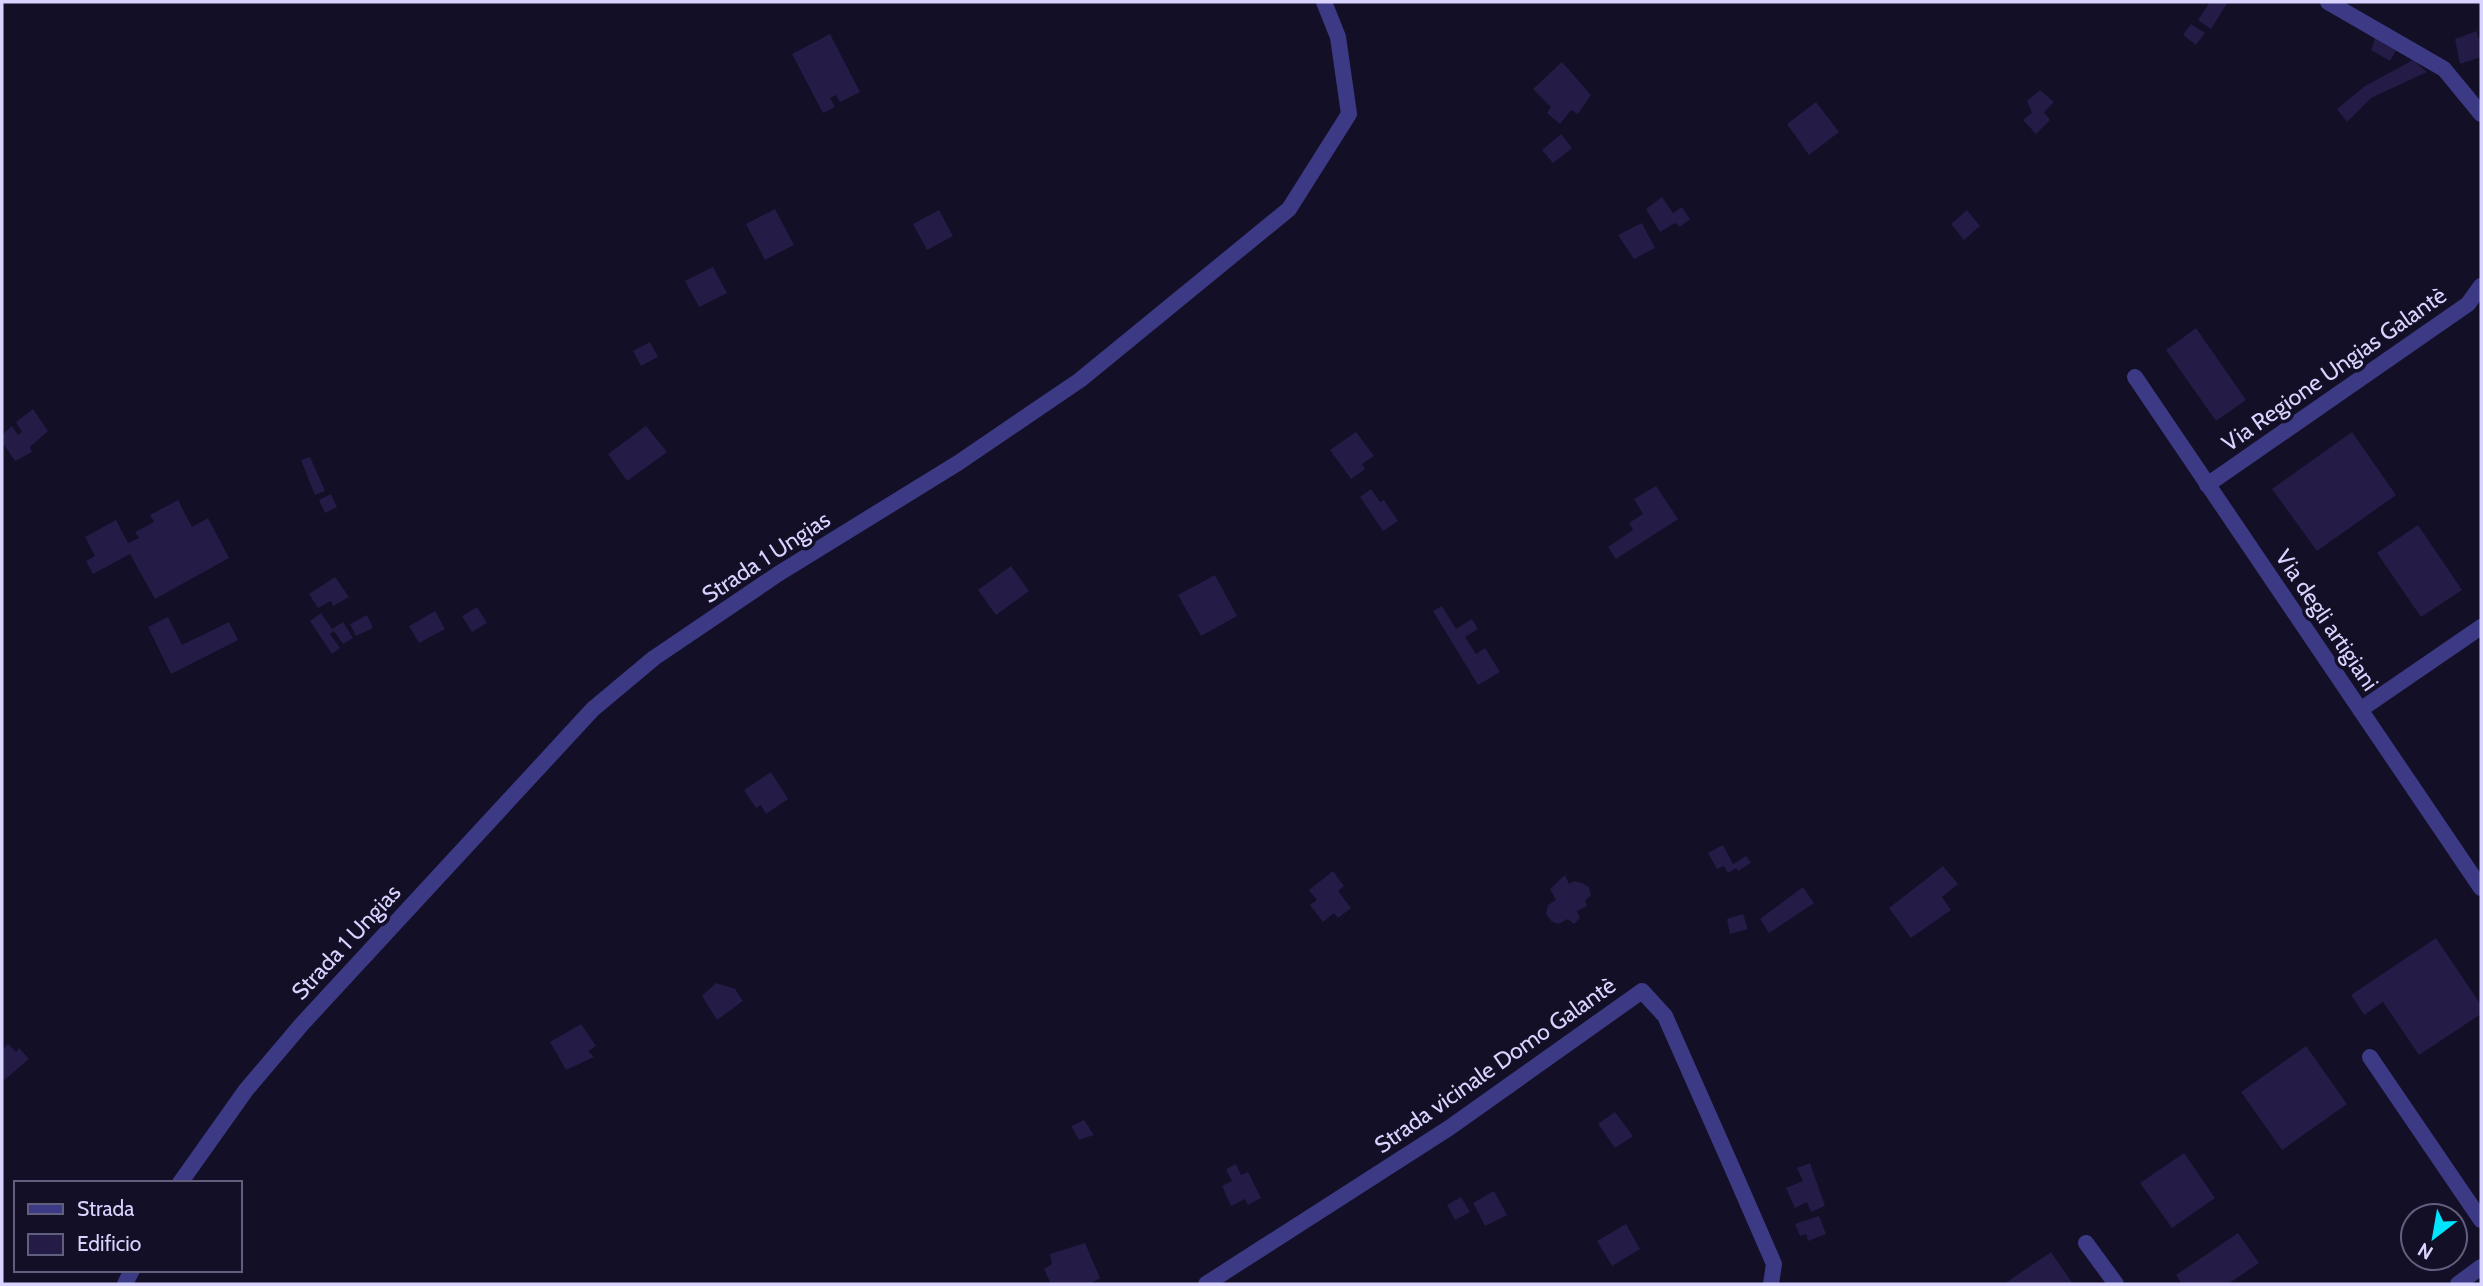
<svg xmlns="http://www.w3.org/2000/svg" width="2483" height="1286" font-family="Cabin,sans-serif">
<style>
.building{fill:#241b47}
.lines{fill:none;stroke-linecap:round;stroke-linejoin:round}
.minor{stroke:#3d3a85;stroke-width:16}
.labels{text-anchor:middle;stroke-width:7;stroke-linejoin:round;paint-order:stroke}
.street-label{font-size:23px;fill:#d9d4ff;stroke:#130f26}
</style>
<rect width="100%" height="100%" fill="#130f26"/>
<path class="building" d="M 2210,2 L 2228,2 L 2211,29 L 2198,20 Z
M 2191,24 L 2205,33 L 2196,45 L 2183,35 Z
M 2477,31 L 2478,38 L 2481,37 L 2481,57 L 2460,64 L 2455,39 Z
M 830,34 L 860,92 L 840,102 L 836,95 L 830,98 L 835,107 L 823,113 L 792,54 Z
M 2375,38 L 2396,51 L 2390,61 L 2371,50 Z
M 2413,60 L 2427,72 L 2371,98 L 2347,122 L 2337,109 L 2365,86 Z
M 1562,62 L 1591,95 L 1578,114 L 1571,110 L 1560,124 L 1547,113 L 1551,107 L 1533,89 Z
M 2040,90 L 2054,102 L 2044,112 L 2050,120 L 2036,134 L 2023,120 L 2032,113 L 2027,101 Z
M 1816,102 L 1839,132 L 1809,155 L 1787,124 Z
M 1561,134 L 1572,148 L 1553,163 L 1542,150 Z
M 1662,197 L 1673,213 L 1682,207 L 1690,219 L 1680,227 L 1675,223 L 1660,232 L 1646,209 Z
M 775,209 L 794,245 L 765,260 L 746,224 Z
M 939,210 L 953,236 L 927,250 L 913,224 Z
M 1967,210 L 1980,226 L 1964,240 L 1951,224 Z
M 1642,223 L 1655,248 L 1634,259 L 1618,235 Z
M 713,267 L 727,293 L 699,307 L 685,281 Z
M 2196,328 L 2246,400 L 2216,421 L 2166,350 Z
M 650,342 L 658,357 L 641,366 L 633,351 Z
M 33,409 L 48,431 L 30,447 L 32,452 L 15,461 L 2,442 L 2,435 L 12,426 L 18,435 L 22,432 L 16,422 Z
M 646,426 L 667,452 L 627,481 L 608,454 Z
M 1356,432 L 1374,456 L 1362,464 L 1365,469 L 1351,479 L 1330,450 Z
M 2352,432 L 2396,495 L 2317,551 L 2272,489 Z
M 310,457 L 325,491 L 315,495 L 301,460 Z
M 1656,486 L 1678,519 L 1616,559 L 1608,547 L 1633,530 L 1629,523 L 1643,514 L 1634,499 Z
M 1371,489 L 1380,502 L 1384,500 L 1398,521 L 1383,531 L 1360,497 Z
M 331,494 L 337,507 L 325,513 L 319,500 Z
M 178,500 L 192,527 L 208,518 L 229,558 L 155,599 L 130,554 L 93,574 L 86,561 L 95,556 L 85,537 L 116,520 L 128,543 L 139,538 L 135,532 L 154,522 L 150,515 Z
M 2418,525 L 2462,590 L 2421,617 L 2377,553 Z
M 1011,566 L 1029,591 L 996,615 L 978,590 Z
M 1215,575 L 1237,616 L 1201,636 L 1178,595 Z
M 335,577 L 349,597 L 333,606 L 331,601 L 318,608 L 309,594 Z
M 1442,606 L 1456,629 L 1472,619 L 1478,629 L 1465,637 L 1476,654 L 1485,648 L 1500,672 L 1478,685 L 1433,611 Z
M 477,607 L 487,623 L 472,632 L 462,616 Z
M 435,611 L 445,629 L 419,643 L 409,626 Z
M 321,613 L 332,629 L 343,622 L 353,638 L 343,644 L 334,631 L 330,634 L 340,648 L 332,654 L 310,621 Z
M 367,615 L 373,628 L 356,636 L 350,624 Z
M 168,617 L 182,645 L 229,622 L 238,640 L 171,674 L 148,627 Z
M 771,772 L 788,799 L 766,814 L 761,805 L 756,808 L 744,790 Z
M 1723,845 L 1733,864 L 1746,856 L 1751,863 L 1738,871 L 1736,868 L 1728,873 L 1724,866 L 1717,869 L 1708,853 Z
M 1943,866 L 1958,884 L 1942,897 L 1951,910 L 1911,938 L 1889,908 Z
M 1333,871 L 1344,886 L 1338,891 L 1351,908 L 1338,918 L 1334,913 L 1323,922 L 1310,905 L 1317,900 L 1309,890 Z
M 1565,875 L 1569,884 L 1574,881 L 1582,883 L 1589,887 L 1591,895 L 1585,901 L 1587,906 L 1577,911 L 1580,918 L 1574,924 L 1568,919 L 1558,924 L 1551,921 L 1546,914 L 1548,905 L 1556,900 L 1550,889 Z
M 1803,887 L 1814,903 L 1769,933 L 1760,919 Z
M 1743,914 L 1748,929 L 1730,934 L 1727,919 Z
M 2436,938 L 2481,1005 L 2481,1014 L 2419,1055 L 2383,1002 L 2364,1015 L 2351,995 Z
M 716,983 L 735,989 L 743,1001 L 717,1020 L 702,996 Z
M 581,1024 L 596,1046 L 588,1051 L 594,1057 L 566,1070 L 550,1042 Z
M 8,1044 L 16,1052 L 19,1048 L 29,1059 L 2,1082 L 2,1050 Z
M 2306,1046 L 2347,1104 L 2282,1150 L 2241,1092 Z
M 1615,1112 L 1633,1136 L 1615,1148 L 1598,1124 Z
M 1084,1120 L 1094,1135 L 1079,1140 L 1071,1126 Z
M 2184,1153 L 2215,1198 L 2172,1228 L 2140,1183 Z
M 1810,1163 L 1825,1206 L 1811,1212 L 1807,1202 L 1795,1208 L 1786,1188 L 1803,1181 L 1797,1168 Z
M 1236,1164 L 1241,1175 L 1248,1172 L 1261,1198 L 1248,1205 L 1245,1199 L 1231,1206 L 1222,1186 L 1232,1181 L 1226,1169 Z
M 1494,1191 L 1507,1215 L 1485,1226 L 1473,1203 Z
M 1461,1197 L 1470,1212 L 1455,1220 L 1447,1205 Z
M 1819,1216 L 1826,1234 L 1808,1241 L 1806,1234 L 1800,1236 L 1795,1224 Z
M 1626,1224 L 1640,1249 L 1612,1266 L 1597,1241 Z
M 2238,1233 L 2259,1263 L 2228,1284 L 2182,1284 L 2176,1275 Z
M 1085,1243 L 1100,1278 L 1090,1284 L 1051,1284 L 1044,1269 L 1052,1264 L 1050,1254 Z
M 2051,1252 L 2073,1284 L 2004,1284 Z"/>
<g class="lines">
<path class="minor" d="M 2328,2 L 2444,69 L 2481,114
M 2135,377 L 2481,888
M 2207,485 L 2468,304 L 2481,286
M 2360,710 L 2481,627
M 2370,1057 L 2481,1220
M 180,1183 L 246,1090 L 302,1024 L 593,709 L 654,658 L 778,574 L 958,463 L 1080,380 L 1289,209 L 1349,114 L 1338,37 L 1324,2
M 2086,1243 L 2116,1284
M 125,1284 L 132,1270
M 1206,1284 L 1449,1128 L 1642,991 L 1665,1016 L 1730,1163 L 1774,1264 L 1771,1284
M 2458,1284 L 2481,1267"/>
</g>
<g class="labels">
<g class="street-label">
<text transform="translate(2334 369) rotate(-35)" y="8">Via Regione Ungias Galantè</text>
<text transform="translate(766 557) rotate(-33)" y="8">Strada 1 Ungias</text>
<text transform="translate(2327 620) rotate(56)" y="8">Via degli artigiani</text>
<text transform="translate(346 942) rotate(-47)" y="8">Strada 1 Ungias</text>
<text transform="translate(1495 1065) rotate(-35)" y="8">Strada vicinale Domo Galantè</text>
</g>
</g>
<rect width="2483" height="1286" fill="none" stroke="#d9d4ff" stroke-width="7"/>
<rect x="14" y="1181" width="228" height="91" fill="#130f26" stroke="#625e7d" stroke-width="2"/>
<rect x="28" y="1204" width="35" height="10" fill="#3d3a85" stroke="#625e7d" stroke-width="2"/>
<text x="77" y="1216" font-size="21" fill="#d9d4ff">Strada</text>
<rect x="28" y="1234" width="35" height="21" fill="#241b47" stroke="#625e7d" stroke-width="2"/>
<text x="77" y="1251" font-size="21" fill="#d9d4ff">Edificio</text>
<g transform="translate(2434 1237) rotate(211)"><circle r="33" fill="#130f26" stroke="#625e7d" stroke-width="2"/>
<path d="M0-5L12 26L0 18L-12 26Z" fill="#00e5ff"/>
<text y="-10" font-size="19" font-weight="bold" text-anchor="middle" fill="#d9d4ff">N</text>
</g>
</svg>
